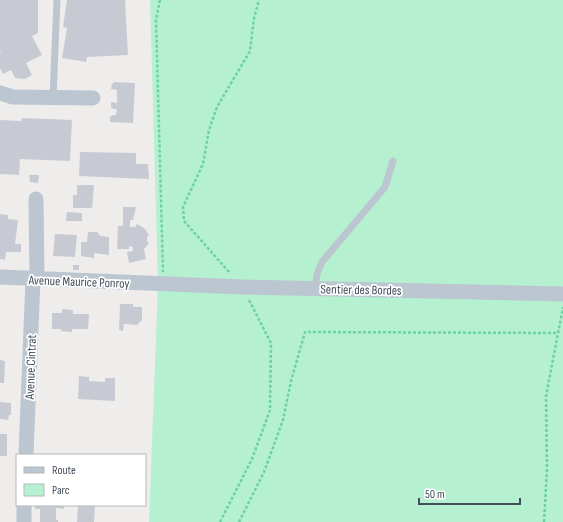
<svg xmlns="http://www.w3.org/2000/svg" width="563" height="522" font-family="'Sofia Sans Condensed',sans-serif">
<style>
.green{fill:#b5f1d0}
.building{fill:#c7cad3}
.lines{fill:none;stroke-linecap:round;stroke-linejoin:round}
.path{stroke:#6bd2a4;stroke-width:2.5;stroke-dasharray:3 2;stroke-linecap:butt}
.lane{stroke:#bbc6d0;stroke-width:7}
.street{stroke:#bbc6d0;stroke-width:15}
.labels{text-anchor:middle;stroke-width:3.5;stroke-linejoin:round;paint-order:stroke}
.street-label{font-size:13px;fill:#434e5b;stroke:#fff}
</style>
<rect width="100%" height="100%" fill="#efecec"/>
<path class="green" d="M 150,0 L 563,0 L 563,522 L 149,522 L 158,284 Z"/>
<path class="building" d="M 0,0 L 38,0 L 38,33 L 32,36 L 42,55 L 26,63 L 32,75 L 25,79 L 15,78 L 11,70 L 3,74 L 0,68 L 0,52 L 1,52 L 0,50 Z
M 67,0 L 125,0 L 128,55 L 87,57 L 86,62 L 62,58 L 67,28 L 63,27 Z
M 114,82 L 135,83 L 133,123 L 110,122 L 110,117 L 113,115 L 116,115 L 117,109 L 113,109 L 111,107 L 111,102 L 117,103 L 117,90 L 111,89 L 112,84 Z
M 22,118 L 72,120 L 70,161 L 20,159 L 19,175 L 0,174 L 0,120 L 21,121 Z
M 80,152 L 136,153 L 136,164 L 148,164 L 149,179 L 79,176 Z
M 29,175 L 39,175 L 38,183 L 30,182 Z
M 77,185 L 94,185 L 92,208 L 73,208 L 73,195 L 77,195 Z
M 123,207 L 136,207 L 133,220 L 130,220 L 130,227 L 135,227 L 137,224 L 145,229 L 149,235 L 147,237 L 147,241 L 149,243 L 144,249 L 146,259 L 129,263 L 127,252 L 133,251 L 133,247 L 129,246 L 129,249 L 117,249 L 118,226 L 123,226 Z
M 67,212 L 82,213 L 82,221 L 66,221 Z
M 0,214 L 8,215 L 8,219 L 18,220 L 15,244 L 21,244 L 21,252 L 6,252 L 5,260 L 0,259 Z
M 88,232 L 97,232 L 100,236 L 109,237 L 109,255 L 94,253 L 94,258 L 81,256 L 81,242 L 87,242 Z
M 55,234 L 77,235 L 75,257 L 53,256 Z
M 73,265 L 79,265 L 79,270 L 73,270 Z
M 120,304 L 133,304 L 133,307 L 142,307 L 142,320 L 137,325 L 124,324 L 123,331 L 119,330 Z
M 62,309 L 73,310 L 73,314 L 89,314 L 88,329 L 72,329 L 72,332 L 61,331 L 61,329 L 52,329 L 52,313 L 62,313 Z
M 0,360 L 5,361 L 4,383 L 0,383 Z
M 79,376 L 89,377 L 89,381 L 105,382 L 105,378 L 115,378 L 115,401 L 78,399 Z
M 0,402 L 11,403 L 11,415 L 9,415 L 8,420 L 0,419 Z
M 0,434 L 7,434 L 7,456 L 0,456 Z
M 35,505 L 64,505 L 64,509 L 56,508 L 56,520 L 58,520 L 58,522 L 40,522 L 40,509 L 35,509 Z
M 78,505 L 95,505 L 94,522 L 77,522 Z"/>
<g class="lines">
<path class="path" d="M 160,0 L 156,20 L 163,272
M 229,272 L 184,221 L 183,207 L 203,164 L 209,130 L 217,107 L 250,51 L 254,18 L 259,0
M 220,522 L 252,459 L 270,410 L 271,343 L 249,300
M 239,522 L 264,472 L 283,420 L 291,381 L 305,332 L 558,333
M 544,522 L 547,468 L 546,396 L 563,307"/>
<path class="lane" d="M 53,97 L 57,0
M 315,288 L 317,274 L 322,262 L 385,187 L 393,161"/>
<path class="street" d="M 0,93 L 13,97 L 93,98
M 36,199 L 37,279
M 0,277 L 242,287 L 563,294
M 26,455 L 33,279
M 24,522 L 24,505"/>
</g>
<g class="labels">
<g class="street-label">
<text transform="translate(79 281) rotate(2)" y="5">Avenue Maurice Ponroy</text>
<text transform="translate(361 289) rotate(1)" y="5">Sentier des Bordes</text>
<text transform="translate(30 367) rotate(-88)" y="5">Avenue Cintrat</text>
</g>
</g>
<rect x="16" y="454" width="130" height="52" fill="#ffffff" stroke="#b4b8bd"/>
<rect x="24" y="467" width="20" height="6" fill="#bbc6d0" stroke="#b4b8bd"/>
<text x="52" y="474" font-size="12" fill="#434e5b">Route</text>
<rect x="24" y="484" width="20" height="12" fill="#b5f1d0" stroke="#b4b8bd"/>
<text x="52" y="494" font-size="12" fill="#434e5b">Parc</text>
<path d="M419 498v6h101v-6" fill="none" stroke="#434e5b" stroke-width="2"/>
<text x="425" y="498" font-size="12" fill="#434e5b" stroke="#ffffff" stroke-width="3" paint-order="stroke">50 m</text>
</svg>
